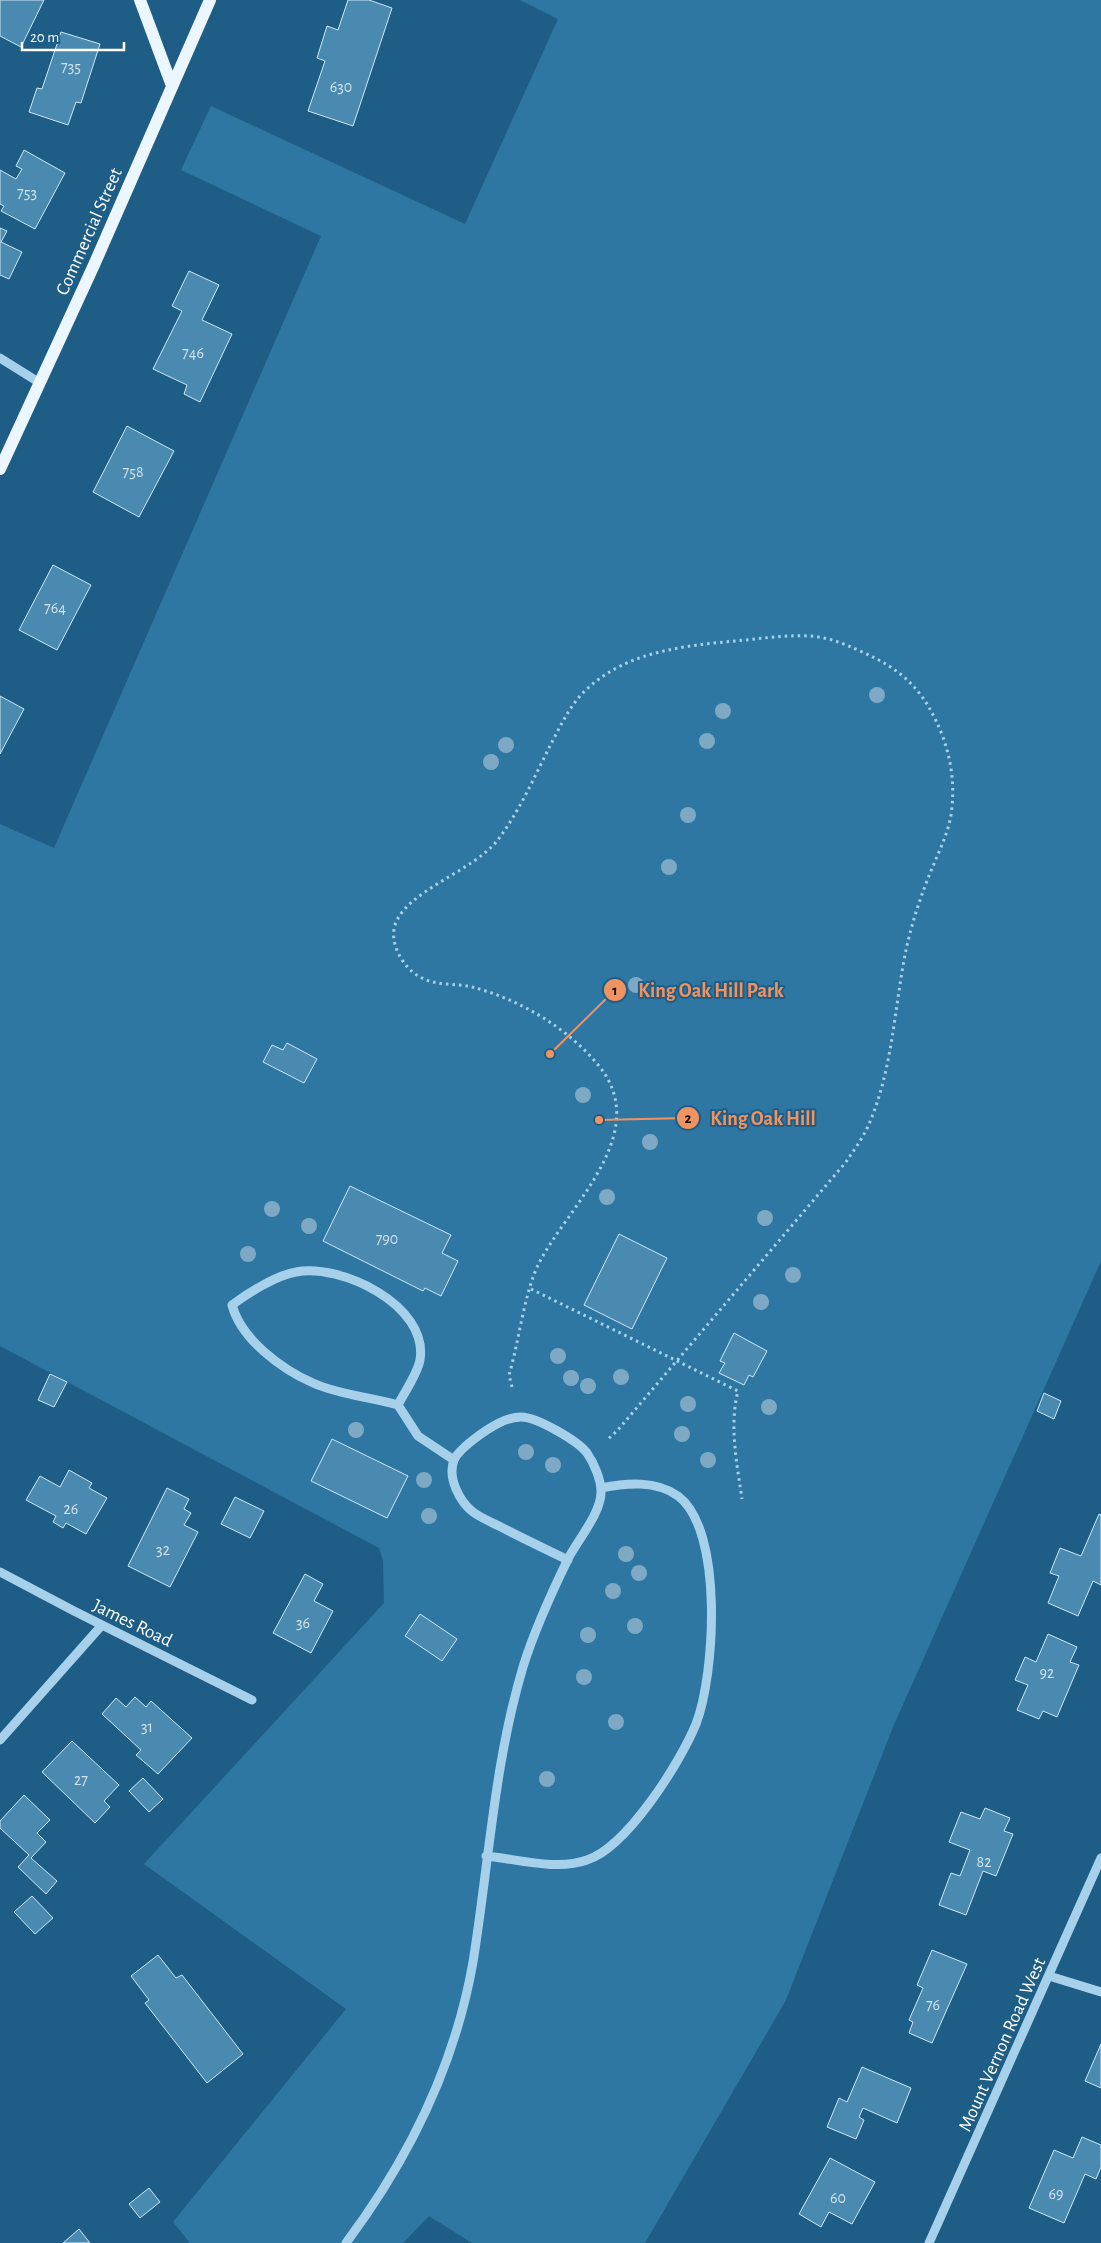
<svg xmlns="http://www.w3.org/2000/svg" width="1101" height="2243" font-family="'Alegreya Sans',sans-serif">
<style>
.green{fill:#2f77a3}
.building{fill:#4a8ab1;stroke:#cce7f8}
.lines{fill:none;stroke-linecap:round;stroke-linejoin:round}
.path{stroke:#a7d1eb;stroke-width:3;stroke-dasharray:2.5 4;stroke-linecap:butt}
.minor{stroke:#a7d1eb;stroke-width:9}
.major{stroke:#ebf6fe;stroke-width:12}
.tree{fill:#7ea9c5}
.labels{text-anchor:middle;stroke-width:4;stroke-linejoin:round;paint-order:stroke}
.number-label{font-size:16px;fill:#d2e2ec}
.street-label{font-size:19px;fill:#fff;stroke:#1e5e86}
.leader{fill:none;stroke:#f09361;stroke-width:2}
.callout-dot{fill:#f09361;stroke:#1e5e86;stroke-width:2}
.mark-label{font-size:15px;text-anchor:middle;font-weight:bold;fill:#111}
.callout-label{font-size:20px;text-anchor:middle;font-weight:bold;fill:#f09361;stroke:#1e5e86;stroke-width:4;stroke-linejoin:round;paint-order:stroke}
</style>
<rect width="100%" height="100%" fill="#1e5e86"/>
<path class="green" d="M 520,0 L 1101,0 L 1101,1261 L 893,1727 L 786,2000 L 645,2243 L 472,2243 L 429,2216 L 403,2243 L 190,2243 L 173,2222 L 346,2009 L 144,1864 L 384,1603 L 383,1561 L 379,1548 L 0,1346 L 0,824 L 54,848 L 321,236 L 181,170 L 211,106 L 465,224 L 558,19 Z"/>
<path class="building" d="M 0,0 L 44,0 L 21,47 L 0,36 Z
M 348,0 L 369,0 L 392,8 L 353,126 L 308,111 L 325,61 L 317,58 L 327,26 L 338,30 Z
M 61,32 L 100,44 L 81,103 L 76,102 L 68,125 L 29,112 L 37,88 L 42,89 Z
M 24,150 L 65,173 L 35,229 L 1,211 L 4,206 L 0,204 L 0,170 L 16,179 L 22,169 L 16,166 Z
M 0,228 L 7,231 L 1,242 L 22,252 L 9,279 L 0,275 Z
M 189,271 L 219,285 L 202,320 L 232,334 L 200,402 L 184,394 L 187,385 L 153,369 L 182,311 L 172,306 Z
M 127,426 L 174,451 L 139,517 L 93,492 Z
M 53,565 L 91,585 L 57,650 L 19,630 Z
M 0,696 L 24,709 L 0,754 Z
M 287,1043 L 317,1059 L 304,1083 L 263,1062 L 272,1045 L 283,1050 Z
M 350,1186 L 451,1235 L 442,1253 L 458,1261 L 441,1296 L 425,1288 L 423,1291 L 323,1241 Z
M 619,1234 L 667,1258 L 632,1329 L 584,1305 Z
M 734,1333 L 767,1351 L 753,1377 L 749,1375 L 744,1385 L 719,1373 L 725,1363 L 720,1361 Z
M 50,1374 L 67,1382 L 54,1407 L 38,1400 Z
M 1044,1393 L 1061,1401 L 1054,1419 L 1037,1411 Z
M 332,1439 L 408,1476 L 387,1518 L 311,1481 Z
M 69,1470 L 92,1483 L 89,1488 L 107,1498 L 86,1534 L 66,1523 L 63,1528 L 53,1522 L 56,1516 L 26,1500 L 40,1476 L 60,1487 Z
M 167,1488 L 189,1499 L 184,1509 L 191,1513 L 184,1525 L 198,1532 L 170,1587 L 128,1566 Z
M 235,1497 L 264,1511 L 250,1538 L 221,1524 Z
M 1099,1514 L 1101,1515 L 1101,1585 L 1093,1581 L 1078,1616 L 1048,1603 L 1059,1576 L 1050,1573 L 1060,1548 L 1081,1556 Z
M 305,1574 L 323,1584 L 314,1601 L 333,1611 L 311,1653 L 273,1633 Z
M 420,1614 L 457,1639 L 442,1661 L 405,1636 Z
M 1048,1634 L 1077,1647 L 1070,1662 L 1079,1665 L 1057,1717 L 1043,1711 L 1039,1719 L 1017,1710 L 1028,1685 L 1015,1680 L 1025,1657 L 1036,1662 Z
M 135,1697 L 146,1707 L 151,1701 L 192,1738 L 158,1774 L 136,1755 L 141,1750 L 102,1714 L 116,1698 L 126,1707 Z
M 72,1741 L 119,1785 L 104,1801 L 110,1807 L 95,1823 L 42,1772 Z
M 143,1778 L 163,1799 L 149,1812 L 129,1791 Z
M 24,1795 L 50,1820 L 37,1833 L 46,1842 L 31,1858 L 57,1881 L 46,1894 L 18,1867 L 29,1855 L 0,1828 L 0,1821 Z
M 985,1808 L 1010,1818 L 1004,1831 L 1013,1834 L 996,1876 L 983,1871 L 966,1915 L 939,1905 L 951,1873 L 960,1876 L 970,1850 L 949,1842 L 961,1812 L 980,1819 Z
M 32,1896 L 53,1918 L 35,1934 L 14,1912 Z
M 932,1950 L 967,1964 L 932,2043 L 909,2033 L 913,2022 L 909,2020 L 923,1988 L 917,1985 Z
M 158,1955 L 176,1978 L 182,1975 L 243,2054 L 207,2083 L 145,2003 L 149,2000 L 131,1976 Z
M 1101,2044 L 1101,2088 L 1085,2081 Z
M 862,2067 L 911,2088 L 897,2123 L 863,2108 L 859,2117 L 864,2120 L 856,2139 L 827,2127 L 839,2098 L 847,2102 Z
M 1082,2137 L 1101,2145 L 1101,2167 L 1096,2179 L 1085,2174 L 1064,2223 L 1029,2208 L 1054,2150 L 1073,2158 Z
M 830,2158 L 875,2182 L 852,2224 L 829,2212 L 821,2227 L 799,2214 Z
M 149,2188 L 160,2202 L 140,2218 L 129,2204 Z
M 79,2229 L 90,2243 L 63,2243 Z"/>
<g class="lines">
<path class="path" d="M 531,1289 L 738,1391 C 729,1426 737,1464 742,1499
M 512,1387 L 509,1375 C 519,1342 524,1293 539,1263 C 569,1205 653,1133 599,1066 C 568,1028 519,999 472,987 C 456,983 435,986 420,977 C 403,968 389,943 395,925 C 406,891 473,871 497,841 C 520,811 536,773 553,740 C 563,721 572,702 588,688 C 633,647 697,645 755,639 C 773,637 791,635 809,636 C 827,637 843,643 860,651 C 904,670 925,691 943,737 C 952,763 955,787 951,815 C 948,833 940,849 933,866 C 922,892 912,922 906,950 C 894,1009 893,1068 869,1124 C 863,1138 854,1150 846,1162 L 617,1431 L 607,1440"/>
<path class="minor" d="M 0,358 L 40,383
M 398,1405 C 405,1391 417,1375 420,1360 C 429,1305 340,1263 296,1272 C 277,1275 248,1293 232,1305 C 241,1339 281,1369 313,1383 C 340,1395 370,1397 398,1405 L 418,1436 L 454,1460
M 0,1572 L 74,1611 L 252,1700
M 0,1740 L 102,1625
M 486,1856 C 517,1859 557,1871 587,1860 C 627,1847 680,1763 696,1724 C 715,1675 724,1530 678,1496 C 656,1480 626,1483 601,1488
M 1049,1976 L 1101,1992
M 346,2243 C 408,2160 455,2065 473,1962 C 489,1863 494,1764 523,1667 C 534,1631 551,1594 568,1559 C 577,1541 602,1512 601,1491 C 601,1480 594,1463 587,1453 C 578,1441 537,1417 521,1417 C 514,1417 505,1420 499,1423 C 487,1429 459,1448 454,1460 C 447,1478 460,1502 473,1512 C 481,1518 491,1522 499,1526 C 522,1538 545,1549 568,1560
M 929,2243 L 1101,1858"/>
<path class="major" d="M 140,0 L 172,86
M 0,469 L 94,265 L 210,0"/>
</g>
<g class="tree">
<circle cx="877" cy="695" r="8"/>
<circle cx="723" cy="711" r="8"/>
<circle cx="707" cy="741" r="8"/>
<circle cx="506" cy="745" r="8"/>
<circle cx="491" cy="762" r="8"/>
<circle cx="688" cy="815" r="8"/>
<circle cx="669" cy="867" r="8"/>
<circle cx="636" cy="985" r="8"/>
<circle cx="583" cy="1095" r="8"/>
<circle cx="650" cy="1142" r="8"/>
<circle cx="607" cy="1197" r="8"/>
<circle cx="272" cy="1209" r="8"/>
<circle cx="765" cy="1218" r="8"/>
<circle cx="309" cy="1226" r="8"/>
<circle cx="248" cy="1254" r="8"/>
<circle cx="793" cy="1275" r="8"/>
<circle cx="761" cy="1302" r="8"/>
<circle cx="558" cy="1356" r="8"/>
<circle cx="621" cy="1377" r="8"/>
<circle cx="571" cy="1378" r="8"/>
<circle cx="588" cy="1386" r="8"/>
<circle cx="688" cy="1404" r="8"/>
<circle cx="769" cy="1407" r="8"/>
<circle cx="356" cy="1430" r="8"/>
<circle cx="682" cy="1434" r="8"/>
<circle cx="526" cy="1452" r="8"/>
<circle cx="708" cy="1460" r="8"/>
<circle cx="553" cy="1465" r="8"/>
<circle cx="424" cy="1480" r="8"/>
<circle cx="429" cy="1516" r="8"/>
<circle cx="626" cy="1554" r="8"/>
<circle cx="639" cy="1573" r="8"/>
<circle cx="613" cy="1591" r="8"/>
<circle cx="635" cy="1626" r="8"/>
<circle cx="588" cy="1635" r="8"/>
<circle cx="584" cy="1677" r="8"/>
<circle cx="616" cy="1722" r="8"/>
<circle cx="547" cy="1779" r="8"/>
</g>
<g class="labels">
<g class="number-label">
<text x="71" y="72">735</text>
<text x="341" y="92">630</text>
<text x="27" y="198">753</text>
<text x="193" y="358">746</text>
<text x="133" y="477">758</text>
<text x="55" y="613">764</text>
<text x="387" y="1244">790</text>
<text x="71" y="1514">26</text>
<text x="163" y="1555">32</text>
<text x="303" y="1628">36</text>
<text x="1047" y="1678">92</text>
<text x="147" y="1732">31</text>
<text x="81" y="1785">27</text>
<text x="984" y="1867">82</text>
<text x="933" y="2010">76</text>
<text x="1056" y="2199">69</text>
<text x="838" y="2203">60</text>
</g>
<g class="street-label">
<text transform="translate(88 231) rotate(-66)" y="7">Commercial Street</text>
<text transform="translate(133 1622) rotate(26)" y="7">James Road</text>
<text transform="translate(1001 2044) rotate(-66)" y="7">Mount Vernon Road West</text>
</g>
</g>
<path class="leader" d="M550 1054L615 990M599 1120L688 1118"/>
<g class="callout-dot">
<circle cx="550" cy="1054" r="5"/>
<circle cx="599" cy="1120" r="5"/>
<circle cx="615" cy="990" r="12"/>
<circle cx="688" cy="1118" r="12"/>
</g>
<g class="mark-label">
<text x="615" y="995">1</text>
<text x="688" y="1123">2</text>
</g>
<g class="callout-label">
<text x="711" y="997">King Oak Hill Park</text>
<text x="763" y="1125">King Oak Hill</text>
</g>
<path d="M22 42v8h102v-8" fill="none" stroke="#ffffff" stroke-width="2.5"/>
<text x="30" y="42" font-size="15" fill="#ffffff" stroke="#1e5e86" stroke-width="4" paint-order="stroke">20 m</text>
</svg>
